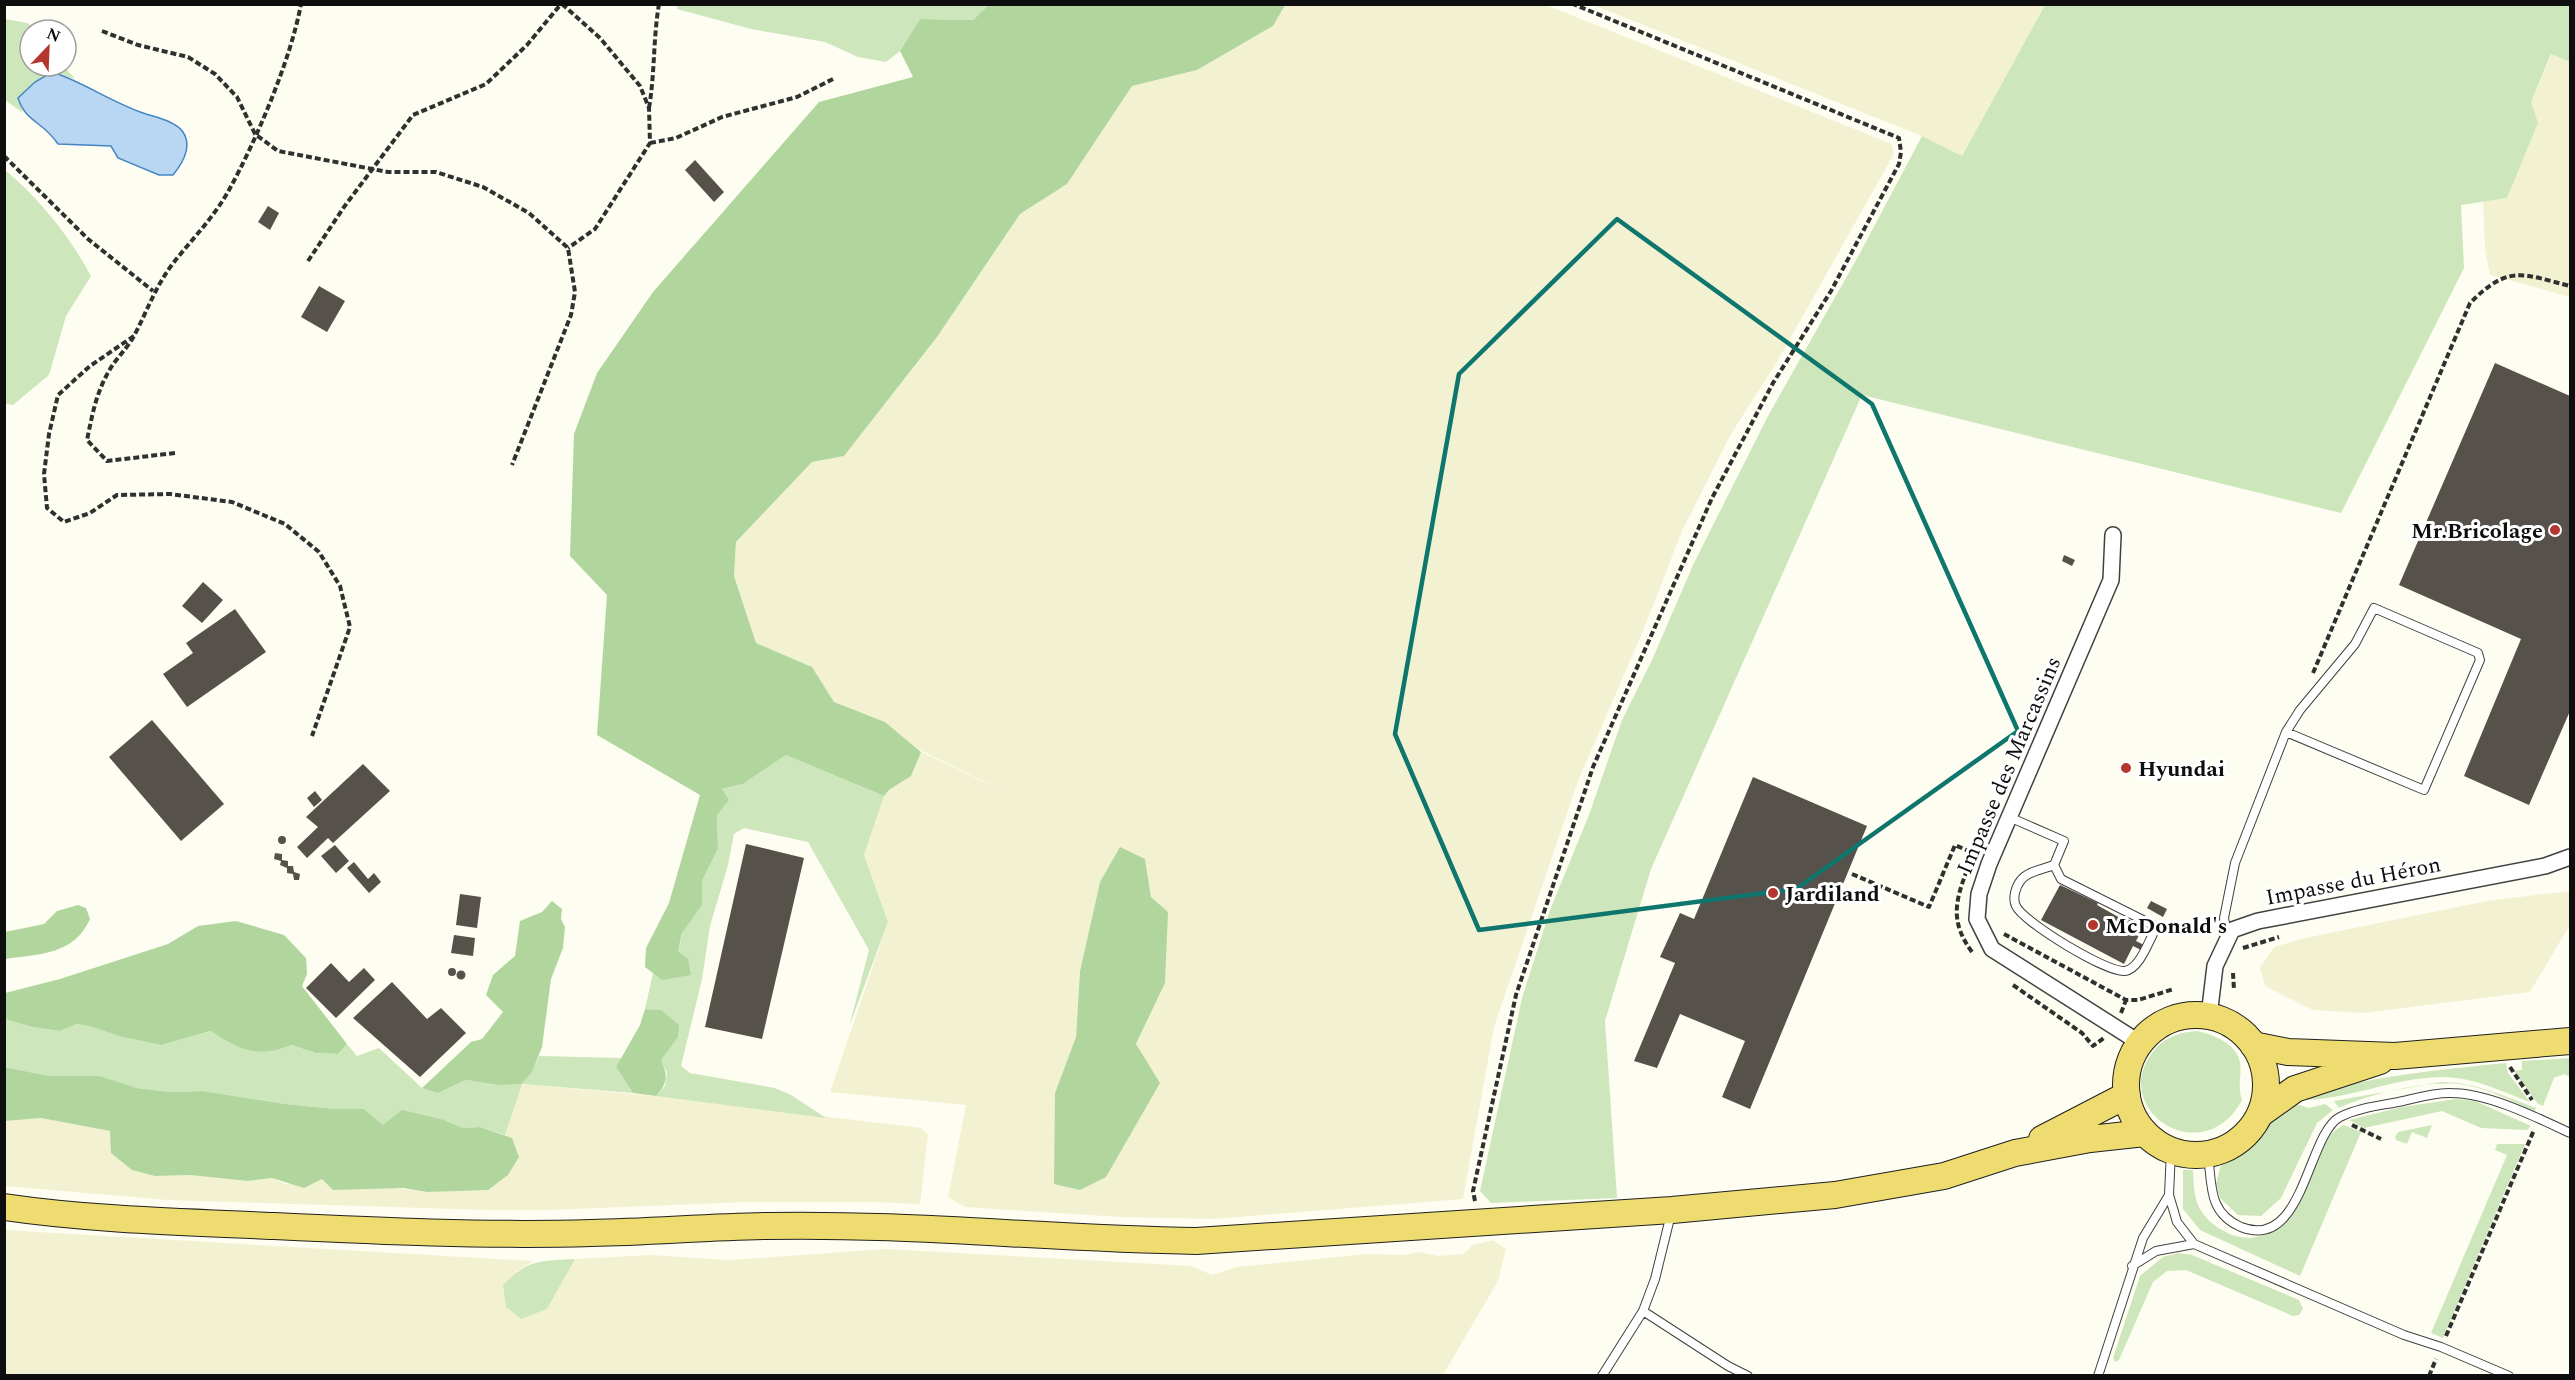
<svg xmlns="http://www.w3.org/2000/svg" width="2575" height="1380" font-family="Spectral,serif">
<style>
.farmland{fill:#f2f2d2;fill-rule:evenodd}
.green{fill:#cee6bc}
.forest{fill:#b1d69d}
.water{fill:#b9d7f2;stroke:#4585c4;stroke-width:1.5}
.building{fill:#56514b}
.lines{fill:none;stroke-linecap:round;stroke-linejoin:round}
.lane-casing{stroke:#414141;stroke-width:10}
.street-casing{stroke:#414141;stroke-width:18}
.primary-casing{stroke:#1f1f1f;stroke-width:28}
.path{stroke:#303030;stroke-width:4;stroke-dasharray:6 3;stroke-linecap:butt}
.lane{stroke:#fff;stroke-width:8}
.street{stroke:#fff;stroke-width:15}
.primary{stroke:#efdc70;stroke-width:26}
.marked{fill:none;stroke:#0f766e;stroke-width:4.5;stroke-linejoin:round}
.poi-dot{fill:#b53630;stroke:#fff;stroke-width:2}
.labels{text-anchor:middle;stroke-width:6;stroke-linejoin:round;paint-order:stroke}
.poi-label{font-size:22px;font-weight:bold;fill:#0e0e0e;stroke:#fff;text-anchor:start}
.street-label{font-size:22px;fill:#0e0e0e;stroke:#fff}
</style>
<rect width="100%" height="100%" fill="#fefdf1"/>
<path class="farmland" d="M 1285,5 L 1546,5 L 1892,144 L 1894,154 L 1777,362 L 1731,434 L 1682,531 L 1643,631 L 1578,781 L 1494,1027 L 1463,1199 L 1212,1219 L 1120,1217 L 965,1207 L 948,1197 L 966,1105 L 830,1092 L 888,922 L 864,855 L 884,796 L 889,790 L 905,780 L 921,752 L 1014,796 L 916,748 L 885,722 L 834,702 L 812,667 L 756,643 L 734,576 L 736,542 L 812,462 L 844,456 L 937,337 L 1020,214 L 1067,184 L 1132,86 L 1197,70 L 1273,26 ZM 1145,859 L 1165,983 L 1136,1045 L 1055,1093 L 1076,1037 L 1080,970 L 1100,882 Z
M 1593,5 L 2045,5 L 1962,156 L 1922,136 Z
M 2552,54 L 2570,62 L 2570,297 L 2490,275 L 2485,249 L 2483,201 L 2508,198 L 2531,102 Z
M 2570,891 L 2570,925 L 2530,992 L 2364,1013 L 2313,1010 L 2265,986 L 2260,968 L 2274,947 L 2305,938 L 2487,901 Z
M 521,1084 L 656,1096 L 921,1128 L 928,1134 L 920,1204 L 872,1202 L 748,1202 L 549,1210 L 487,1210 L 167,1200 L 5,1186 L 5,1121 L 41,1118 L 111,1131 L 155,1176 L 190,1175 L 248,1181 L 272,1178 L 286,1184 L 322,1179 L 427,1192 L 455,1190 L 512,1139 L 505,1135 Z
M 4,1230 L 533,1261 L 516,1272 L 547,1309 L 575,1259 L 650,1255 L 728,1260 L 886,1249 L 1192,1266 L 1212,1275 L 1237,1267 L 1366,1254 L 1404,1255 L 1420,1252 L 1438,1256 L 1463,1254 L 1473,1245 L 1493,1240 L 1506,1249 L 1498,1281 L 1443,1375 L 5,1376 Z"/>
<path class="green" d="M 677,5 L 990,5 L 973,20 L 920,19 L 900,51 L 886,62 L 858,57 L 825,42 L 751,29 L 677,9 Z
M 2045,5 L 2570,5 L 2570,62 L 2551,54 L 2531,102 L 2538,123 L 2507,198 L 2461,205 L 2464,268 L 2341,513 L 1862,395 L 1651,869 L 1605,1021 L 1617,1198 L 1491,1203 L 1480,1191 L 1522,998 L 1550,910 L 1589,815 L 1622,720 L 1652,660 L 1694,563 L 1768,416 L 1860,253 L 1922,136 L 1962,156 Z
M 5,19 L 27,23 L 39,30 L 30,30 L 30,66 L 64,66 L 75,79 L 52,72 L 18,98 L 23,113 L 5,100 Z
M 5,170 C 39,198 70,237 91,276 L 66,316 L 49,375 L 13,405 L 4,403 Z
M 786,755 L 884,796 L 864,855 L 888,922 L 849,1027 L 869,950 L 808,842 L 744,828 L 734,834 L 728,865 L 710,926 L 702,979 L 681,1066 L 690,1073 L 775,1088 L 791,1095 L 826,1118 L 656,1096 L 665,1086 L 667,1073 L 661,1060 L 661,1010 L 645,1009 L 653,973 L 663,980 L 678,951 L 683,931 L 702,905 L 702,881 L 718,849 L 717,815 L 722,789 L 743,784 Z
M 5,1019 L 32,1027 L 60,1031 L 77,1024 L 92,1027 L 122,1037 L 161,1045 L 212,1031 C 239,1050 260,1059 291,1045 L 314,1053 L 338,1054 L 347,1044 L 357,1056 L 379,1048 L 422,1088 L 438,1093 L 466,1080 L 498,1085 L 532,1072 L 539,1056 L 623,1058 L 616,1067 L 633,1093 L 522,1084 L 505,1135 L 480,1127 L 463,1128 L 444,1120 L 383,1125 L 364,1109 L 335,1109 L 285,1104 L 203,1091 L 171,1092 L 137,1088 L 100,1076 L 49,1076 L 5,1067 Z
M 2197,1031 C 2212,1034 2238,1044 2240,1063 C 2242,1077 2237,1085 2242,1100 C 2204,1171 2112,1112 2150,1056 C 2161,1039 2177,1032 2197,1031 Z
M 2570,1058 L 2570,1077 L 2564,1074 L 2554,1078 L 2543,1106 L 2538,1104 L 2514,1071 L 2522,1070 L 2522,1061 Z
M 2506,1063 L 2508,1073 L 2530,1102 C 2501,1091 2471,1076 2440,1077 C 2395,1078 2352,1098 2307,1100 L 2303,1097 C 2369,1076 2438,1070 2506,1063 Z
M 2441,1082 C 2475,1082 2504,1096 2536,1108 L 2535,1111 C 2513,1102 2489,1089 2466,1085 C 2429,1079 2372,1093 2339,1108 L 2334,1101 Z
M 2456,1099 L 2475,1101 L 2531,1126 L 2527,1130 L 2481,1128 L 2442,1111 L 2364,1128 L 2349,1120 L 2402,1107 Z
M 2293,1103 L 2309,1108 L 2325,1104 L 2333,1110 L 2317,1123 L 2281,1198 L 2261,1216 L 2238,1215 L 2220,1198 L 2216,1184 L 2221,1165 Z
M 2344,1125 L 2361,1132 L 2300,1276 L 2200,1230 L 2183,1209 L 2183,1170 L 2193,1170 C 2194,1192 2194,1208 2212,1223 C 2226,1235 2246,1242 2263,1235 C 2317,1216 2305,1141 2344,1125 Z
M 2432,1125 L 2427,1138 L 2412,1132 L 2407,1144 L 2396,1140 L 2395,1137 L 2398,1132 Z
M 2497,1144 L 2525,1144 L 2443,1338 L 2431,1333 L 2507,1155 L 2495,1150 Z
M 2178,1253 L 2192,1255 L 2299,1300 L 2303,1309 L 2299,1315 L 2293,1316 L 2186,1270 L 2167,1271 L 2153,1282 L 2119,1360 L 2115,1362 L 2113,1358 L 2140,1276 L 2163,1257 Z
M 575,1259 L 547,1309 L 521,1319 L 506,1307 L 503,1285 C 528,1259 541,1261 575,1259 Z"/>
<path class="forest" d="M 990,4 L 1285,5 L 1273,26 L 1197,70 L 1132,86 L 1067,184 L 1020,214 L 937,337 L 844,456 L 812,462 L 736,542 L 734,576 L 756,643 L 812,667 L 834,702 L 885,722 L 921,752 L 911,776 L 889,790 L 884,796 L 786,755 L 743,784 L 722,789 L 729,800 L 717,815 L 718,849 L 702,881 L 702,905 L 682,933 L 678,951 L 688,959 L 691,975 L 662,980 L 645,967 L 646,948 L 669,903 L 700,795 L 597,735 L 607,595 L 570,556 L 574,434 L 597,373 L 653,292 L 819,102 L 913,77 L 900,51 L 920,19 L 973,20 Z
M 1120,847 L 1145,859 L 1151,897 L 1168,912 L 1165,983 L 1136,1044 L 1160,1083 L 1106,1177 L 1080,1190 L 1054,1184 L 1055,1093 L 1076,1037 L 1080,971 L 1100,882 Z
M 552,901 L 562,909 L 561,919 L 565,927 L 563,948 L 551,979 L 542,1047 L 532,1072 L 521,1084 L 498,1085 L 466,1080 L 438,1093 L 422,1088 L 471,1042 L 482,1039 L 503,1012 L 486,995 L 493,975 L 515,956 L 520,921 L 542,912 Z
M 78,905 L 86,908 L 90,919 C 74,955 39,954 5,959 L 5,932 L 44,924 L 57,911 Z
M 236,921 L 284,935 L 306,958 L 307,974 L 302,986 L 347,1044 L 338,1054 L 315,1053 L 291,1045 C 259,1059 239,1050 211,1031 L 161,1045 L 122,1037 L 92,1027 L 77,1024 L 60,1031 L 32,1027 L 5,1019 L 5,993 L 60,979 L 168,944 L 198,926 Z
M 645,1009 L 661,1010 L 679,1025 L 678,1037 L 661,1060 C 668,1075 668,1083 656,1096 L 633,1093 L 616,1067 L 640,1025 Z
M 5,1067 L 49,1076 L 100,1076 L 137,1088 L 171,1092 L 203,1091 L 285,1104 L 335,1109 L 364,1109 L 383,1125 L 402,1110 L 444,1120 L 463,1128 L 480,1127 L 512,1138 L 519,1157 L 508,1175 L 488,1190 L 427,1192 L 403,1188 L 333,1190 L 322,1179 L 304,1188 L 272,1178 L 248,1181 L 190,1175 L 155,1176 L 132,1170 L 111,1153 L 110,1131 L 41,1118 L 5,1121 Z"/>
<path class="water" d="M 52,72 C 84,82 112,103 146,114 C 157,117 176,122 183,132 C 193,147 182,164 173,175 L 159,175 L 118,158 L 111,146 L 58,144 C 43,121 26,123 18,98 L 35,82 Z"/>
<path class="building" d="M 695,160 L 724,192 L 714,202 L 685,170 Z
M 268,206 L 279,213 L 270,230 L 258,222 Z
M 319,286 L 345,301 L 327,332 L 301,317 Z
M 2495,363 L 2570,396 L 2570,711 L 2529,805 L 2464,776 L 2521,639 L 2399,585 Z
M 2064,555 L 2075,560 L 2072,566 L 2062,561 Z
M 203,582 L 223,600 L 202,623 L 182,606 Z
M 235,609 L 266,652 L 187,707 L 163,674 L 193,653 L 186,643 Z
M 152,720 L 224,804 L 181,841 L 109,757 Z
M 363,764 L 390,791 L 333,843 L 328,838 L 307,858 L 297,847 L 318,827 L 306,817 Z
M 1753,777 L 1867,826 L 1750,1109 L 1722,1097 L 1745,1041 L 1680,1014 L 1657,1068 L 1634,1061 L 1675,963 L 1660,957 L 1680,913 L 1694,919 Z
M 315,791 L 322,800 L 314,807 L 307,798 Z
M278 840a4 4 0 1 1 8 0a4 4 0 1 1-8 0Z
M 746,844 L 804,858 L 762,1039 L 705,1027 Z
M 335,845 L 349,861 L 336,873 L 321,856 Z
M 275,853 L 282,854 L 282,860 L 288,861 L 288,866 L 293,866 L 294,872 L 300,874 L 299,880 L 294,880 L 293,874 L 287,873 L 287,868 L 280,865 L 281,861 L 274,859 Z
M 354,862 L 368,879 L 374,873 L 381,882 L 369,893 L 347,868 Z
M 2060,885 L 2098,903 L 2097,905 L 2122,919 L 2124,916 L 2142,929 L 2136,941 L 2144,945 L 2141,950 L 2133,946 L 2124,964 L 2041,920 Z
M 460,894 L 481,897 L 477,928 L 456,925 Z
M 2151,901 L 2167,909 L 2163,917 L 2147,908 Z
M 454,935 L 475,938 L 473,956 L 451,953 Z
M 331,963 L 349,982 L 364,968 L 375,980 L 336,1018 L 306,988 Z
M448 972a4 4 0 1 1 8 0a4 4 0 1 1-8 0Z
M456.5 975a4.5 4.5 0 1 1 9 0a4.5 4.5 0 1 1-9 0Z
M 392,982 L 427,1019 L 441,1008 L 466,1033 L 420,1077 L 353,1018 Z"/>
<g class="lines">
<defs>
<path id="lane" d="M 2009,817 L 2064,841 L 2054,865 L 2061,879 L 2153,925 L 2154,932 C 2148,943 2139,969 2125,971 C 2107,973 2023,922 2016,906 C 2012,898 2016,886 2021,880 C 2028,871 2044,869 2054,865
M 2227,934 L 2224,918 L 2235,863 L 2286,732 L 2300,710 L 2355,644 L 2374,608 L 2478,653 L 2480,660 L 2424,790 L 2286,732
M 2208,1154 C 2212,1185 2208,1213 2241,1227 C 2304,1252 2307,1134 2340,1117 C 2355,1109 2376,1106 2393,1103 C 2411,1100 2432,1092 2451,1093 C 2488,1093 2536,1117 2570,1133
M 2169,1195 L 2177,1222 L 2194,1244 L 2404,1335 L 2441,1347 L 2509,1376
M 2132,1266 L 2156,1251 L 2194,1244
M 1643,1311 L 1728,1366 L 1748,1376
M 1602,1376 L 1643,1311 L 1655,1279 L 1671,1214
M 2098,1376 L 2143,1238 L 2169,1195 L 2171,1150"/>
<path id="street" d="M 2113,535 L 2111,580 L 1989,864 L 1979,894 L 1977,919 L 1992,949 L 2140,1043
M 2209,1016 L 2215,966 L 2232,930 L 2258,921 L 2545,866 L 2570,857"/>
<path id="primary" d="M2126 1085a70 70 0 1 1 140 0a70 70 0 1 1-140 0Z
M 2253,1045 L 2288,1052 L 2395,1056 L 2570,1041
M 2260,1114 L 2295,1089 L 2380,1061
M 2042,1139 L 2127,1095
M 4,1207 C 93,1220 184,1222 274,1226 C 379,1231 485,1236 591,1233 C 649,1232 707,1227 765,1226 C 909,1223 1052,1239 1196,1241 L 1672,1210 L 1835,1195 L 1944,1176 L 2015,1153 L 2090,1139 L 2145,1133"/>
</defs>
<use href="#lane" class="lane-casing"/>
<use href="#street" class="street-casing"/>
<use href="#primary" class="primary-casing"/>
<path class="path" d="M 562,4 L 600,38 L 640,86 L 649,108 L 650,143 L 595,229 L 568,248
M 102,31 L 138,45 L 188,57 L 215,74 L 237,97 L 255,134 L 278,151 L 388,172 L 436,172 L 483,187 L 529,213 L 568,248 L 575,292 L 571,315 L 512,465
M 649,108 C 655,73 653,39 659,4
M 650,143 L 676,138 L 722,117 L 797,97 L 833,79
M 4,156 L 88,239 L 153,291
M 308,261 L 344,207 L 413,115 L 486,84 L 527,45 L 561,4
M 134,336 L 90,366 L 58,395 L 49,434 L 44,474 L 47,508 L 64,522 L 90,513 L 117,495 L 170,494 L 232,502 L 285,524 L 319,552 L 340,586 L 350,627 L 312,736
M 175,453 L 107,461 L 87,440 C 92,416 96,393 109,371 C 116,358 128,348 135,334 C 147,311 155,288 171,266 C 190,241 213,219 229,190 C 256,141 291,59 301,4
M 2313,673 L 2470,303 C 2509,264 2522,274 2570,286
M 1974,851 L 1977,841
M 1967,870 C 1955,902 1950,922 1972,952
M 1852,874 L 1929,907 L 1955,845 L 1973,853
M 2004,934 L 2126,1000 L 2138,1000 L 2174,989
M 2243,948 L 2279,937
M 2233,973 L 2234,990
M 2013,985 L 2082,1033 L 2093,1046 L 2104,1038
M 2121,1013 L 2126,1000
M 2510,1067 L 2532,1100
M 2352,1125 L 2381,1139
M 1475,1201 L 1473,1191 L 1516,995 L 1593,767 L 1712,498 L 1773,383 L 1831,291 L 1899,164 L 1901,152 L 1899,138 L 1573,4
M 2446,1336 L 2534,1130
M 2429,1376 L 2436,1359"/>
<use href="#lane" class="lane"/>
<use href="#street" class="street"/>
<use href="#primary" class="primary"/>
</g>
<path class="marked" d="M 1617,219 L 1872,404 L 2018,731 L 1796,889 L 1479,930 L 1395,734 L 1459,374 Z"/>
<g class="poi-dot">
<circle cx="2555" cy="530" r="6"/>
<circle cx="2126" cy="768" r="6"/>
<circle cx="1773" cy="893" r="6"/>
<circle cx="2093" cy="925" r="6"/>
</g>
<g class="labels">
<g class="poi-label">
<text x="2543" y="538" text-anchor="end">Mr.Bricolage</text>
<text x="2138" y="776">Hyundai</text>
<text x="1785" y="901">Jardiland</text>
<text x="2105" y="933">McDonald's</text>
</g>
<g class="street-label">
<text transform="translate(2008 765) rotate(-67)" y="8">Impasse des Marcassins</text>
<text transform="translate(2353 880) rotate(-11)" y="8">Impasse du Héron</text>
</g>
</g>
<rect width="2575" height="1380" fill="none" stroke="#0e0e0e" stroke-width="12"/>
<g transform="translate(48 48) rotate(23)"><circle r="28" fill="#ffffff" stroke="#9f9f9f" stroke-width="1.5"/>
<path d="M0-4.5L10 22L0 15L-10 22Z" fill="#b53630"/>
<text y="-9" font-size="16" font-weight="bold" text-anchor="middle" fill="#0e0e0e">N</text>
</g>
</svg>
